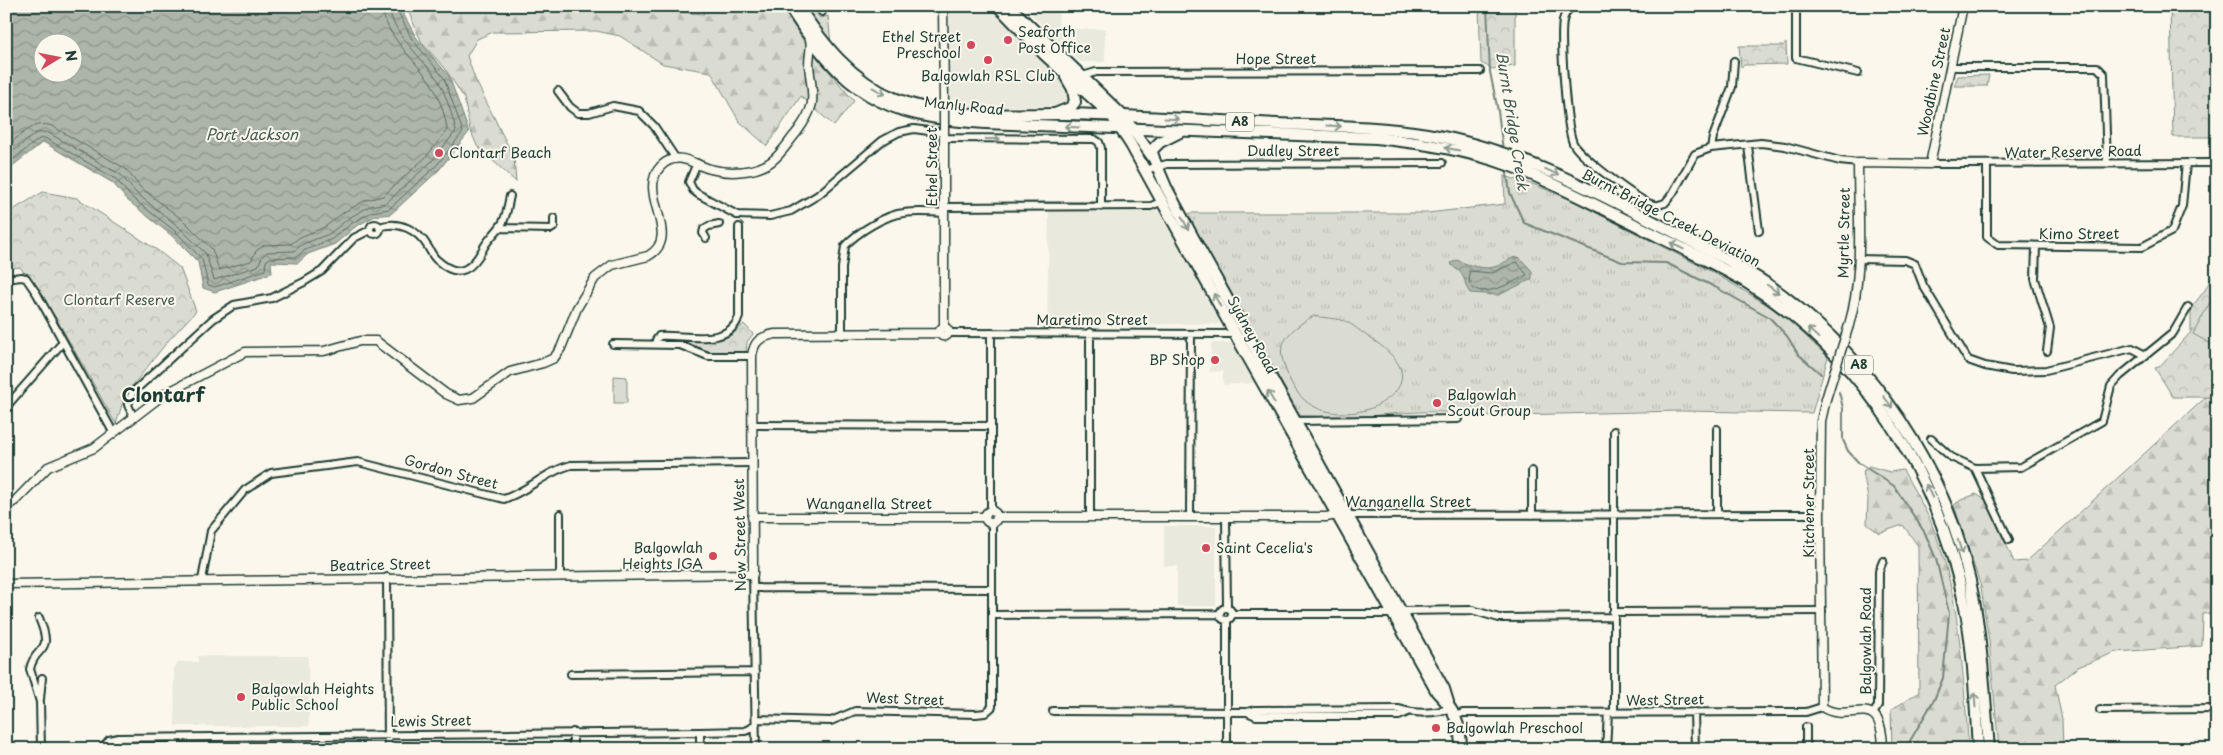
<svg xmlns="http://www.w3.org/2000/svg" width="2223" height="755" font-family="'Playpen Sans',sans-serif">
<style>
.built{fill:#eae9de}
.grass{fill:url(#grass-tufts);stroke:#7d8c82}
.forest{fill:url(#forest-firs);stroke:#7d8c82}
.park{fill:url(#park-crowns);stroke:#7d8c82}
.pitch{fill:#dbdcd1;stroke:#7d8c82}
.water{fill:url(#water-waves);stroke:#74847b;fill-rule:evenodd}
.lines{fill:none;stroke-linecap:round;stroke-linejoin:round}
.shore{stroke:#586d63;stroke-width:1}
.stream{stroke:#74847b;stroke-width:2}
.minor-casing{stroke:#1f3d34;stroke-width:10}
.tertiary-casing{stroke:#1f3d34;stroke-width:11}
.primary-casing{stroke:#1f3d34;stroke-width:14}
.trunk-casing{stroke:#1f3d34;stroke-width:14}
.minor{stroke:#fbf7ec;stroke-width:6}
.tertiary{stroke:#fbf7ec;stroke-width:8}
.primary{stroke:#fbf7ec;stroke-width:10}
.trunk{stroke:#fbf7ec;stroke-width:10}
.tertiary-bridge-casing{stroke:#1f3d34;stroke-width:11;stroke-linecap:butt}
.tertiary-bridge{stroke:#fbf7ec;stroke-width:8}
.oneway{stroke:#8d9a90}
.poi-dot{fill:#d1495b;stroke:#fbf7ec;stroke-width:2}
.labels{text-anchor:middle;stroke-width:4;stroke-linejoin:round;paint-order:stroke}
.shield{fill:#fbf7ec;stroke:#61756b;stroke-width:1}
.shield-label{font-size:12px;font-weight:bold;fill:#1f3d34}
.poi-label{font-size:14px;fill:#1f3d34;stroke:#fbf7ec;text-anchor:start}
.street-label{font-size:14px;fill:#1f3d34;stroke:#fbf7ec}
.park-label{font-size:14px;fill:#455d53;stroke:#fbf7ec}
.water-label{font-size:15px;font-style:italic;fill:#425b52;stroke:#fbf7ec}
.district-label{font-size:19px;font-weight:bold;fill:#1f3d34;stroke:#fbf7ec}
</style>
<defs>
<pattern id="grass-tufts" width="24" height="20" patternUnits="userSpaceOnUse" patternTransform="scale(1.25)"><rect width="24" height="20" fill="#dbdcd1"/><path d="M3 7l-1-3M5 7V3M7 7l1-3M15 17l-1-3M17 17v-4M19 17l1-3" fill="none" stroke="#bcbeb4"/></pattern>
<pattern id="forest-firs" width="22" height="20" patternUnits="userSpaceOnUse" patternTransform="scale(1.25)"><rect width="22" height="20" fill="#dbdcd1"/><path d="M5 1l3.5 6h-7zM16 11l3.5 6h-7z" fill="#bcbeb4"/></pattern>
<pattern id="park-crowns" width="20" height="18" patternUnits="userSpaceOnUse" patternTransform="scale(1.25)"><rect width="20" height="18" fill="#dbdcd1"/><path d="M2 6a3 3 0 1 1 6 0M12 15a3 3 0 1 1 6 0" fill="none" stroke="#bcbeb4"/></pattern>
<pattern id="water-waves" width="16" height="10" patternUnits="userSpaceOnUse" patternTransform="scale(1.25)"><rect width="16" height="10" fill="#adb4aa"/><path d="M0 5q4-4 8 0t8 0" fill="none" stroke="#8c948b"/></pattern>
</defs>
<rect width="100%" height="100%" fill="#fbf7ec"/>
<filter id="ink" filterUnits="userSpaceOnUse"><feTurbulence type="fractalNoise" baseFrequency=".02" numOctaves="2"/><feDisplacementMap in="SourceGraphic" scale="10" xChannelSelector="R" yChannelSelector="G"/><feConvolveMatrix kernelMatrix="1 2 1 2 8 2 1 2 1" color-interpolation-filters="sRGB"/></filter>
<g filter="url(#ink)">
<path class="built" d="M 949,6 L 991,6 L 1070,91 L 1071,99 L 1066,106 L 950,106 Z
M 1023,6 L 1058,6 L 1059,29 L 1105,29 L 1105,62 L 1082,62 L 1076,59 Z
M 1159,211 L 1220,321 L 1219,324 L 1047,325 L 1049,212 Z
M 1211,343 L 1233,343 L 1254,383 L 1223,385 L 1223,371 L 1210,372 Z
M 1164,526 L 1216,526 L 1216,606 L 1177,606 L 1177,566 L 1164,566 Z
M 198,656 L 308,656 L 309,726 L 175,726 L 174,668 L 179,662 L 198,662 Z
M 310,744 L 311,749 L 174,749 L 174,745 Z"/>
<path class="grass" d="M 804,6 C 817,6 813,11 820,18 L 828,16 L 831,43 L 824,37 Z
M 1504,176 L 1535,185 L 1569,199 L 1714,273 L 1781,313 L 1828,357 L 1812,413 L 1680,411 L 1477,416 C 1439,408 1399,413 1361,417 C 1342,419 1321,416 1302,416 L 1299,414 L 1187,215 L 1191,213 L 1428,213 L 1505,204 Z"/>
<path class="forest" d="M 409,6 L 448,6 L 453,8 L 640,9 L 704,14 L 702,6 L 781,6 L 805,43 L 854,101 L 834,126 L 801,96 L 767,146 L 739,121 L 711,72 L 663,64 L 620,36 L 596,31 L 493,32 L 477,39 L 467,56 L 475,79 L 514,158 L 516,182 L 477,146 L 470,129 L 464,98 L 444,67 L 422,43 L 407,8 Z
M 2217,387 L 2217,613 L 2203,614 L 2202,646 L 2116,652 L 2078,667 L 2055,685 L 2062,719 L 2063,749 L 1999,749 L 1989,641 L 1981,587 L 1954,505 L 1961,500 L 1976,494 L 1987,501 L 2014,562 L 2027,561 Z
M 1869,466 L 1890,472 L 1903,470 C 1912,487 1922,503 1930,520 C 1961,592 1962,672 1969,749 L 1892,749 L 1891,710 L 1919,692 L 1918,546 L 1903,525 L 1879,533 L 1867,524 L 1868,499 L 1863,471 Z"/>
<path class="park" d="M 1479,6 L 1515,6 L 1515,66 L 1493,69 L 1481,63 Z
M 2170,6 L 2217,6 L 2217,137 L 2173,137 Z
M 1786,43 L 1787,64 L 1744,65 L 1741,67 L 1739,46 L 1783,46 Z
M 1989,75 L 1987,86 L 1954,86 L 1958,76 Z
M 43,192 L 77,198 L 157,250 L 180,268 L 196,311 L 168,341 L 125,395 L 116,424 L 56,318 L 20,267 L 6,269 L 6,214 Z
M 2217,267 L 2217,397 L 2173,397 L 2155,368 L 2159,367 L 2191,332 L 2191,308 L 2205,290 Z
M 744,324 L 753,334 L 747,342 L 746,352 L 714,353 L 681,342 L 661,341 L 663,339 L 705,339 L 732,335 Z"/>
<path class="pitch" d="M 2217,289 L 2217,347 L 2193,334 Z
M 1314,316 C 1324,318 1335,318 1345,321 C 1352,324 1360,331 1367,336 C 1401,357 1421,383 1374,407 C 1365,411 1354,413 1344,413 C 1315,413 1297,400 1287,373 C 1284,366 1280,354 1282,347 C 1286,333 1302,322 1314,316 Z
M 614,376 L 627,377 L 627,403 L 614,403 Z"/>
<path class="water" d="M 6,6 L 399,6 L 416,37 L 449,76 L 469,132 L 439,170 L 391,214 L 375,216 L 355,227 L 335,244 L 308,254 L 298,263 L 271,262 L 272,273 L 215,292 L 203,288 L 198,262 L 171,235 L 127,200 L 113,183 L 43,142 L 6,171 ZM 42,42 L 72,42 L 72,72 L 42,72 Z
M 1519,257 L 1532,271 L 1532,279 L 1499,295 L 1470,293 C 1465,287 1466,281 1462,275 C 1459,269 1453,269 1451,263 L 1457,260 C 1468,265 1485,271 1497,266 C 1505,263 1510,257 1519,257 Z"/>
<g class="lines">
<path class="shore" d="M 6,147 C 19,137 34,119 52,126 L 126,169 L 140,187 L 184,221 L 212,249 L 219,270 L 251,261 L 256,251 L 264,245 L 291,244 L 300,237 L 325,227 L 344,212 L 366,200 L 383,196 L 426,157 L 447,130 C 446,117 439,97 432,85 C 419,63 383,35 382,6
M 6,157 L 36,133 L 47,132 L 121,175 L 135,192 L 179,227 L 206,254 L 214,280 L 258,266 L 262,257 L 267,252 L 294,251 L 303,244 L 329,234 L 349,218 L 370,206 L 386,203 L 431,162 L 456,131 C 454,119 444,90 438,80 C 424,60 390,31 389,6
M 6,165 L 39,139 L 45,138 L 116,179 L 131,197 L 175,231 L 202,259 L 208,285 L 215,287 L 265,270 L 266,261 L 270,258 L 296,257 L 305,250 L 332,239 L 352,223 L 372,212 L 389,209 L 436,166 L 463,132 L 444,78 L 412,39 L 395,6
M 1517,262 L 1527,275 C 1513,282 1482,300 1470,285 L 1469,271 L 1492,273 Z"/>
<path class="stream" d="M 1487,6 L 1490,72 L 1498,111 L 1503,150
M 1506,167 L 1510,193 L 1524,223 L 1622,262 L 1666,263 L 1715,287 L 1769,317 L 1787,336 L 1798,354 L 1821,374
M 1839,392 L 1843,408 L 1843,440 L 1848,451 L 1859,463 L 1894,486 L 1925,533 L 1936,559 L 1949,613 L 1943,678 L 1934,700 L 1907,746 L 1907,749"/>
<defs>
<path id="minor" d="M 821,6 L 822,12
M 1573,6 C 1567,10 1564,14 1563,21 C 1560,40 1566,126 1573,143 C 1578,155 1640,202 1654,205 C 1658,206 1661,204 1665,203 L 1673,193 L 1695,154 L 1711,148 L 1761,143 L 1785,146 L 1840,161 L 1858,163
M 1796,6 L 1796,58 L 1858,73
M 1950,67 L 2097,67 L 2104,74 L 2107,164
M 1079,77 L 1096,72 L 1480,71
M 558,91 L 570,107 L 578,113 L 589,113 L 613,106 L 639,111 L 654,126 L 676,159
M 944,138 L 1094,139 L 1099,142 L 1101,148 L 1101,207
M 1748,146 L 1759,231
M 1711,148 L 1713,137 L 1732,87 L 1734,61
M 697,163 L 689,182 L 693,190 L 698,194 L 737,215 L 770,216 L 791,211 L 818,195 L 882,141 L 899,132 L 914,129 L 944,133
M 1930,164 L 2217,163
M 1987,165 L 1987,237 L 1998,245 L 2142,247 L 2172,231 L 2182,206 L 2186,163
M 1145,170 L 1167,164 L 1442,163
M 944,207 L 1151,206 L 1163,201
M370 229a5 5 0 1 1 10 0a5 5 0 1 1-10 0Z
M 379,227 C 399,220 418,230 428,247 C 431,252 433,257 437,260 C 460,281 473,268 484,247 C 489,238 498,231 503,222 C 507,214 508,204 510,196
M 499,228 L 551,229 L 554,227 L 554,218
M 706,238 L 703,233 L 704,229 L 709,226 L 719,224
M 2036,246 L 2035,279 L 2050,328 L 2047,351
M 1858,259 L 1905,260 L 1915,264 L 1923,285 L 1968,360 L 1985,366 L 2012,371 L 2046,370 L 2132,348 L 2145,355
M 6,279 L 21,277 L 26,278 L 37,294 L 113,432
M 1090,332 L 1090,516
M 949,333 L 1235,334
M 842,335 L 842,268 L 845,246 C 856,233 887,214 904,213 C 917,211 931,212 944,213
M 613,344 L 680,345 L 708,356 L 752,356
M 662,344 L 658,344 L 656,340 L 659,336 C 684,334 728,348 739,317 L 739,227
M 6,407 L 63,342
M 133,416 L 128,405 L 132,393 L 213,319 L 234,305 L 272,298 L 304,282 L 322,271 L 354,238 L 370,230
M 1294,421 L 1458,419
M 752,425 L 991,426
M 1614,431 L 1614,713
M 1931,439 L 1951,457 L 1975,468 L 2021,467 L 2102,421 L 2111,386 L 2120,376 L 2173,333 L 2188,307
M 1975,468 L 2009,540
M 991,511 L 991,333
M 560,514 L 560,575
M 1717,514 L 1717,429
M 1346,515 L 1820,514
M 1532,515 L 1532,471
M 1190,517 L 1191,334
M 1226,517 L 1227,607
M 753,574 L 756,749
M 387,577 L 388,749
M 202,580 L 211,531 L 245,490 L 271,473 L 358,462 L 504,499 C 528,491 547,471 571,465 L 752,463
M 754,588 L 992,589
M1220 614a6 6 0 1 1 12 0a6 6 0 1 1-12 0Z
M 1401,611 L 1472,610 L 1499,618 L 1613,617
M 1613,612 L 1822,611
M 1233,614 L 1394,614
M 993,615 L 1220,614
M 39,618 C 55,656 35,644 30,669 L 40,702 L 41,749
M 1227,620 L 1227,749
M 571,674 L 755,672
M 40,699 L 42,678
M 2100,710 L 2217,709
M 1053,711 L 1247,712 L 1255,710 L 1399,709 C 1415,714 1435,714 1451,708
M 1247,712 L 1256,716 L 1399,716 L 1408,712
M 1694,712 L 1695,749
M 1873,714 L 1878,706 L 1879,571 L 1883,561
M 1455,716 L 1463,713 L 1498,713 L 1806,712 L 1822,707
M 756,719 L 831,721 L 855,711 L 976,714 L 985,713 L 992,707 L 992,523
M 1806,727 L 1806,749
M 101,749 L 109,740 L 118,738 L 700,732 L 745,731 L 750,729 L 756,724
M 573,749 L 573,732
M 700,749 L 700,732
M 1606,749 L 1608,713"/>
<path id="tertiary" d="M 943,6 L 944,106
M 1849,325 C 1864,274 1858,216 1858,163 L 1930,164 L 1963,6
M 944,327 L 944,127
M939.5 332a4.5 4.5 0 1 1 9 0a4.5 4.5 0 1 1-9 0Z
M 1835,370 L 1826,399 L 1821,421 L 1820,514 L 1822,707 C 1850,726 1882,686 1883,749
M 6,507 L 16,500 L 48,467 L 94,448 L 163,395 L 245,352 L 324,351 L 360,341 L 376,341 L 446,394 L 459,400 L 473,398 L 510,372 L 543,363 L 554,358 L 561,348 L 577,308 L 595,278 L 612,265 L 648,256 C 684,236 635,193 661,166 C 678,150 693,164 710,169 C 728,174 757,173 772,161 C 782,153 789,141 797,132 C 819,102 812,98 809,65 C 809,55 812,47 810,38
M985 517a6 6 0 1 1 12 0a6 6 0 1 1-12 0Z
M 752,517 L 985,517
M 997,517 L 1326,517 L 1338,515
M 6,584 L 753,574 L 752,356 C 754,341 760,337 775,334 L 940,333"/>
<path id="primary" d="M 998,6 L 1044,54 L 1112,116 L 1131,145 L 1235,334 L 1437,692 C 1454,709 1461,725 1461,749
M 1009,6 L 1123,116 L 1154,159 L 1166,187 L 1194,239 L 1444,689 L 1448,702
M 1055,114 L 1070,108 L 1075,102 L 1073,89 L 1066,77
M 1154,158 L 1152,153 L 1153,149 L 1160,142 L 1182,131"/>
<path id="trunk" d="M 789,6 C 844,93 881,117 985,123 L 1376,138 C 1422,143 1468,150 1511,166 C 1555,183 1597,206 1640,227 C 1676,246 1714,262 1749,284 C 1863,357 1939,475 1965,607 C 1974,653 1975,702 1978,749
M 798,6 C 823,44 851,80 894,98 C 948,121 1010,113 1067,114 C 1137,116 1207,120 1277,124 C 1327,126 1378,126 1427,134 C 1535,152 1630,211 1726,259 C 1750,273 1774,287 1795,305 C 1888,380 1955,488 1975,606 C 1983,653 1985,701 1989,749"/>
</defs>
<use href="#minor" class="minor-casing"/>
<use href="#tertiary" class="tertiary-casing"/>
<use href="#primary" class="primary-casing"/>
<use href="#trunk" class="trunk-casing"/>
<use href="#minor" class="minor"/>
<use href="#tertiary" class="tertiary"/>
<use href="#primary" class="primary"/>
<use href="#trunk" class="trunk"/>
<defs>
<path id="tertiary-bridge" d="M 944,127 L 944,106
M 1835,370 L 1849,325"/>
</defs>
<use href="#tertiary-bridge" class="tertiary-bridge-casing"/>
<use href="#tertiary-bridge" class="tertiary-bridge"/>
</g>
<defs><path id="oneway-shaft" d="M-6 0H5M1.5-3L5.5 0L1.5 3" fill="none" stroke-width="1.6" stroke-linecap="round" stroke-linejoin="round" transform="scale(1.25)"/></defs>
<g class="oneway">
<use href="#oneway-shaft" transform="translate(879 91) rotate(28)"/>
<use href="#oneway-shaft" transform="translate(1172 119) rotate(3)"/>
<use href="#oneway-shaft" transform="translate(1334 126) rotate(3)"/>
<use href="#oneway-shaft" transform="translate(1072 127) rotate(-177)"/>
<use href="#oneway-shaft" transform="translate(993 139)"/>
<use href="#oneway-shaft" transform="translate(1452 149) rotate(-168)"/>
<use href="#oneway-shaft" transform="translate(1552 172) rotate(25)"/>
<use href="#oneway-shaft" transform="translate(1185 223) rotate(62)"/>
<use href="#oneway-shaft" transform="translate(1677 246) rotate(-154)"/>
<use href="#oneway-shaft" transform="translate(1773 289) rotate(35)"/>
<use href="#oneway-shaft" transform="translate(1217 300) rotate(-118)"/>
<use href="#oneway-shaft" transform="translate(1813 333) rotate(-137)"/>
<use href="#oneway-shaft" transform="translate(1271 397) rotate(-120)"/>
<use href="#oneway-shaft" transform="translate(1888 402) rotate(54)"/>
<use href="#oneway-shaft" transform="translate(1929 491) rotate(-115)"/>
<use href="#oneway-shaft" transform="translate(1960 547) rotate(73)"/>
<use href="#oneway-shaft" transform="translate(1975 700) rotate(-94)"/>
</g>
</g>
<g class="poi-dot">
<circle cx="1008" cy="40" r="5"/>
<circle cx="971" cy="45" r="5"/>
<circle cx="988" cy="60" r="5"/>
<circle cx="439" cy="153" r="5"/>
<circle cx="1215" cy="360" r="5"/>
<circle cx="1437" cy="403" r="5"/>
<circle cx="1206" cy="548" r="5"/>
<circle cx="713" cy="556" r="5"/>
<circle cx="241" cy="697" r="5"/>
<circle cx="1436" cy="728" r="5"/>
</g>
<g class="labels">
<g class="shield">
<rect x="1226" y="112.5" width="28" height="19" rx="4"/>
<rect x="1845" y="355.5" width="28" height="19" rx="4"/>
</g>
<g class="shield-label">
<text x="1240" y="126">A8</text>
<text x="1859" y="369">A8</text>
</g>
<g class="poi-label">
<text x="1018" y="37">Seaforth<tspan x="1018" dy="16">Post Office</tspan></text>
<text x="961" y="42" text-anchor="end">Ethel Street<tspan x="961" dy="16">Preschool</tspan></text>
<text x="988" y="81" text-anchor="middle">Balgowlah RSL Club</text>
<text x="449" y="158">Clontarf Beach</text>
<text x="1205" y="365" text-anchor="end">BP Shop</text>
<text x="1447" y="400">Balgowlah<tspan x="1447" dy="16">Scout Group</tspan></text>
<text x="703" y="553" text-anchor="end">Balgowlah<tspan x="703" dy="16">Heights IGA</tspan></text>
<text x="1216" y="553">Saint Cecelia's</text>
<text x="251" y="694">Balgowlah Heights<tspan x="251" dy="16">Public School</tspan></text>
<text x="1446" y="733">Balgowlah Preschool</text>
</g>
<g class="street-label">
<text x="1276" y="64">Hope Street</text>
<text transform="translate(1934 82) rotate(-78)" y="5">Woodbine Street</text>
<text transform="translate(964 106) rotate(6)" y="5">Manly Road</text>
<text x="1293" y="156">Dudley Street</text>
<text transform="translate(2073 152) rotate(-1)" y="5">Water Reserve Road</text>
<text transform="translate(932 167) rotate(-90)" y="5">Ethel Street</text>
<text transform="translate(1671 218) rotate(27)" y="5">Burnt Bridge Creek Deviation</text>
<text transform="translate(1844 233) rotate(-89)" y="5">Myrtle Street</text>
<text x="2079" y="239">Kimo Street</text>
<text x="1092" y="325">Maretimo Street</text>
<text transform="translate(1252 335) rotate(61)" y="5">Sydney Road</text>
<text transform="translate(451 472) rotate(15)" y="5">Gordon Street</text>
<text x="1408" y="507">Wanganella Street</text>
<text transform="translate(1809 503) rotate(-90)" y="5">Kitchener Street</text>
<text x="869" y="509">Wanganella Street</text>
<text transform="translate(740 535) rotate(-91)" y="5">New Street West</text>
<text transform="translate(380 565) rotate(-1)" y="5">Beatrice Street</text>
<text transform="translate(1866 641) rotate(-90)" y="5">Balgowlah Road</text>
<text transform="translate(905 699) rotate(2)" y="5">West Street</text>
<text transform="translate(1665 700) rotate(-1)" y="5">West Street</text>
<text transform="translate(431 721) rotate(-1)" y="5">Lewis Street</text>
</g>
<g class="park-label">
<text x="119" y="305">Clontarf Reserve</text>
</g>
<g class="water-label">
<text transform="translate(1512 121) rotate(81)" y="5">Burnt Bridge Creek</text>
<text x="252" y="140">Port Jackson</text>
</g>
<g class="district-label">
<text x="163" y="402">Clontarf</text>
</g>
</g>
<rect width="2223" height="755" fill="none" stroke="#fbf7ec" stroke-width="25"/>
<rect x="12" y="12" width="2198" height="730" fill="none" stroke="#1f3d34" stroke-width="2" filter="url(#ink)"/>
<g transform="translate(58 58) rotate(80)"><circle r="24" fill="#fbf7ec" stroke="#a3ada2"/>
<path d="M0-4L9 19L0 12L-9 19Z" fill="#d1495b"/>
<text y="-8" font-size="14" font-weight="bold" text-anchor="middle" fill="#1f3d34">N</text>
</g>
</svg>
